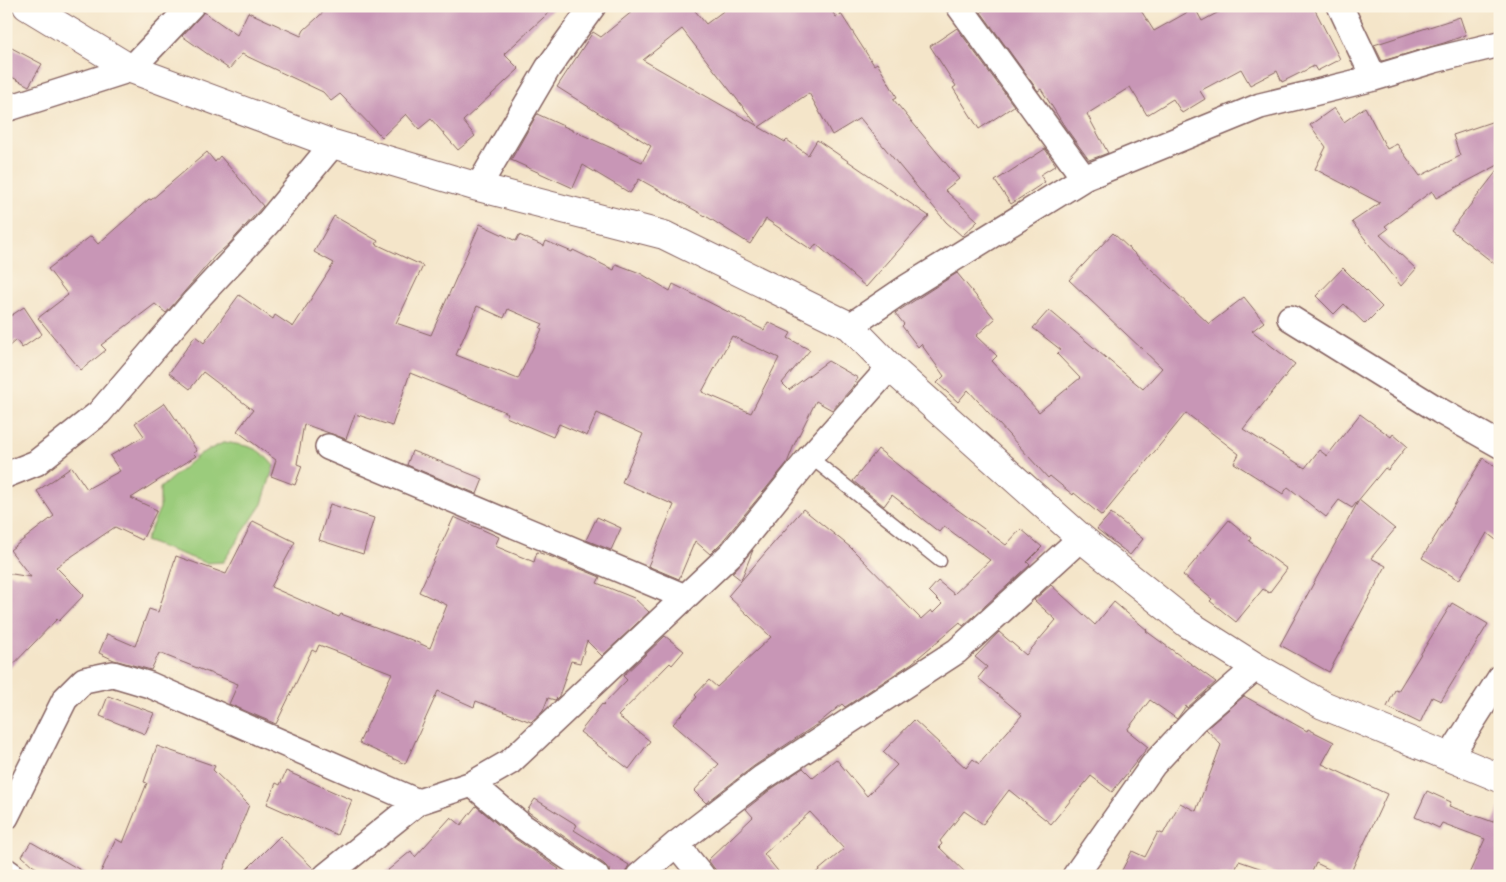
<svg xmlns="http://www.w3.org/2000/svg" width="1506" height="882" font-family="Sriracha,sans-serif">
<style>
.green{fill:#9bcc7b;stroke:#727653}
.building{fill:#c896b6;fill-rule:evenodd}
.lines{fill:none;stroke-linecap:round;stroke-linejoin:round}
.lane-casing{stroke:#866462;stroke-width:15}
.street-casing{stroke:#866462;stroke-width:28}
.secondary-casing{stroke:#866462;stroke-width:30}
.lane{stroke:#fff;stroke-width:12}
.street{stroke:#fff;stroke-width:25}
.secondary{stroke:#fff;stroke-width:28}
</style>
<rect width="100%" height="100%" fill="#fcf5e5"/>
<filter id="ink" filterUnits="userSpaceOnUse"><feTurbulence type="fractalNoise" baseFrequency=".02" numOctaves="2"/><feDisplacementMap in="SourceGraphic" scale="10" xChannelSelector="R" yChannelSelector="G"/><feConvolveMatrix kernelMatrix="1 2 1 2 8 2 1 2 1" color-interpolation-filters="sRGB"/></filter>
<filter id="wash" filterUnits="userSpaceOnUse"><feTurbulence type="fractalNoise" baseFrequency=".0096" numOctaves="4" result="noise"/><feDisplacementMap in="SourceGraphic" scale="20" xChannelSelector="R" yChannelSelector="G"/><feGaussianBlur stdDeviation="1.12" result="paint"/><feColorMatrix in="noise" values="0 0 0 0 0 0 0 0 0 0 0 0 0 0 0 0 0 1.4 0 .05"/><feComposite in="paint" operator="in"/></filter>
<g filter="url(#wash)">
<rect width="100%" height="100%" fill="#f4e5c9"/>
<path class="green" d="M 225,442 C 250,447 257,445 274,466 L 262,504 L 223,562 L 206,563 L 145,541 L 160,508 L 160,488 L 200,454 Z"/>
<g id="blocks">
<path class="building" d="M 330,6 L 556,6 L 504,54 L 519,69 L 463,121 L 475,136 L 458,150 L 431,119 L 419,129 L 406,114 L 382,137 L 340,94 L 331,101 L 323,92 L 242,54 L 229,69 L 182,36 L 204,12 L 237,35 L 248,12 L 301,36 L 304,30 Z
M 639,6 L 691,6 L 706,24 L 730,6 L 828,6 L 836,17 L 841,14 L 874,65 L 877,63 L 897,97 L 893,99 L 959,179 L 945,190 L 978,221 L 962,236 L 946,222 L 860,118 L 832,135 L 809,93 L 759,127 L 785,142 L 787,140 L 808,155 L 817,140 L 929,216 L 866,287 L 816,244 L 812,250 L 766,219 L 750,244 L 709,218 L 639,179 L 630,193 L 583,165 L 573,188 L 511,160 L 537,114 L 642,162 L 651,146 L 557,87 L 593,32 L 601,37 ZM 682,29 L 758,126 L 643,60 Z
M 990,6 L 1138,6 L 1154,31 L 1195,8 L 1202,21 L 1230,6 L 1313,6 L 1340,59 L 1317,71 L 1314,66 L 1282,82 L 1277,71 L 1250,85 L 1241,69 L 1200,91 L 1205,99 L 1182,113 L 1173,99 L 1147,115 L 1130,87 L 1087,114 L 1108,153 L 1089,160 L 1065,127 L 1041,89 L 1038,91 L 981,12 Z
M 1460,17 L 1466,35 L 1444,43 L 1382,61 L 1374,45 Z
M 957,28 L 1014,106 L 979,129 L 953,88 L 956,86 L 930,46 Z
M 6,45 L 42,64 L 29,86 L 6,74 Z
M 1365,107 L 1387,149 L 1397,144 L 1420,176 L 1460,156 L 1453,135 L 1500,119 L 1500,164 L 1436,198 L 1432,191 L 1385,226 L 1388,229 L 1380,235 L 1416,269 L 1401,286 L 1352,222 L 1380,203 L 1315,169 L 1326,147 L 1310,125 L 1334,108 L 1344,122 Z
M 1045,149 L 1056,165 L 1040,175 L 1045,182 L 1011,204 L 995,181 Z
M 207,152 L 215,162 L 220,156 L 263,206 L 229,244 L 215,256 L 166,313 L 155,304 L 101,345 L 106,350 L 81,370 L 38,318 L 68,295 L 48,269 L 91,236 L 98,244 L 149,199 L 151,200 Z
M 1500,167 L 1500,268 L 1451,230 Z
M 334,216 L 378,241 L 376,244 L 423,266 L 396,323 L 431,335 L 480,224 L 516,241 L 519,235 L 544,246 L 546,241 L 572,252 L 573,250 L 614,270 L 616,264 L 640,273 L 670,291 L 673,284 L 764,330 L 768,322 L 791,333 L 788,338 L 810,350 L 782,383 L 789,390 L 828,361 L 858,378 L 851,389 L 832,410 L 816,401 L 794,445 L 787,463 L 721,543 L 710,554 L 695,541 L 679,579 L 648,566 L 674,505 L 622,482 L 643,434 L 597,413 L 587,436 L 559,424 L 553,437 L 506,417 L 508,413 L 410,373 L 392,426 L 355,414 L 346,439 L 304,424 L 297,464 L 302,466 L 295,485 L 271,476 L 276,460 L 237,431 L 253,410 L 203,372 L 190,389 L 169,373 L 195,336 L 204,343 L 239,295 L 273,319 L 275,315 L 293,327 L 334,263 L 314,252 ZM 477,306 L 504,318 L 508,309 L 543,324 L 540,328 L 542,329 L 518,379 L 456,355 ZM 732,336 L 779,358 L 751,413 L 702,392 Z
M 1113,233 L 1209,324 L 1244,297 L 1264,322 L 1252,331 L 1295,364 L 1243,429 L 1305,468 L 1319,450 L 1327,456 L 1360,414 L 1391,437 L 1393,434 L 1407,446 L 1388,470 L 1385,468 L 1352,508 L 1339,500 L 1326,517 L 1288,487 L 1283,494 L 1234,463 L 1239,454 L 1186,413 L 1102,516 L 1074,493 L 1073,495 L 1050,476 L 1048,478 L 968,390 L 958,402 L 937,383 L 944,376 L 921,344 L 918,347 L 902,326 L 904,324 L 895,313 L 957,273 L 995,319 L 976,336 L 997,356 L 992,361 L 1039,412 L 1080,378 L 1057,354 L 1061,350 L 1033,328 L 1049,310 L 1143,389 L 1162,368 L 1069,280 Z
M 1343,268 L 1382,307 L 1365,324 L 1344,304 L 1334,314 L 1316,296 Z
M 24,307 L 42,334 L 22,348 L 16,340 L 6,349 L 6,319 Z
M 165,403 L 197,451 L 193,453 L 196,456 L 131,498 L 157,510 L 142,540 L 115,527 L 56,567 L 84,595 L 59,621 L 57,619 L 6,672 L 6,573 L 31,577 L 10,550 L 54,516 L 37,491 L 72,467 L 87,489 L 120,471 L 110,456 L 144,436 L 135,423 Z
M 878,449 L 914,478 L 1006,545 L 1021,529 L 1042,547 L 1027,562 L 1030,565 L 963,626 L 960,622 L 912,663 L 845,707 L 842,704 L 819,723 L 754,766 L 706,803 L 694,791 L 719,764 L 673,724 L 697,697 L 695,695 L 709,680 L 717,687 L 771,637 L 728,596 L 803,509 L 850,547 L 921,619 L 931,610 L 933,613 L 942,604 L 929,591 L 938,581 L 954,594 L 990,560 L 944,526 L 939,532 L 892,495 L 884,506 L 853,481 Z
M 412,451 L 463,470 L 463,471 L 483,479 L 477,494 L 407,465 Z
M 1483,458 L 1500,470 L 1500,543 L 1487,533 L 1459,580 L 1422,558 Z
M 1359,500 L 1395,529 L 1371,558 L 1386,566 L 1329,672 L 1280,645 Z
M 330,504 L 374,518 L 363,554 L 319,540 Z
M 1111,513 L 1143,539 L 1130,555 L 1097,529 Z
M 454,517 L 499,537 L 495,546 L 534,562 L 537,552 L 552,557 L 600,577 L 597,583 L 634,598 L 649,612 L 602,656 L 587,641 L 580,663 L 571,661 L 559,696 L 555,700 L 548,698 L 543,711 L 531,722 L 476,701 L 474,707 L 438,691 L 405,764 L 359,743 L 392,673 L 319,645 L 316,652 L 312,650 L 276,724 L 229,704 L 238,684 L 159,653 L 151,670 L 114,660 L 99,653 L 107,634 L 135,646 L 149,609 L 158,612 L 176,556 L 226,574 L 253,521 L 295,542 L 271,587 L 339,617 L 341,614 L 407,639 L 407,638 L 430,648 L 447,605 L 419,592 Z
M 597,517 L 621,528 L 611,550 L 586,540 Z
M 1229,520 L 1251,538 L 1249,541 L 1287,569 L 1269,593 L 1263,589 L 1236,622 L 1210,601 L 1212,599 L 1183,575 Z
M 753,550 L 741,580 L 732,573 Z
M 1051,585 L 1095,625 L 1114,602 L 1147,630 L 1146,631 L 1216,682 L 1187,708 L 1186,706 L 1177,719 L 1150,700 L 1127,730 L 1148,747 L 1112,792 L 1091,776 L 1051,824 L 1009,790 L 983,824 L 964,811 L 940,841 L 942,844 L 939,847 L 969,876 L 812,876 L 844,849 L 810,812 L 764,854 L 782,876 L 721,876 L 714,868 L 708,860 L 753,817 L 746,809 L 770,790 L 803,768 L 813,778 L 836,759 L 867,796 L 897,765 L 883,752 L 914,720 L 966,768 L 973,759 L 979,764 L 1022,715 L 978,678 L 987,667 L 975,657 L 999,632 L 1026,655 L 1056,620 L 1034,600 Z
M 1452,603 L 1488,624 L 1441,701 L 1432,697 L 1420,723 L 1387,707 L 1395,690 L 1398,691 Z
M 665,636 L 684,651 L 672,665 L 670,663 L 618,716 L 650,741 L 629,769 L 580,732 L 602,704 L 603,705 L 627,680 L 623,676 Z
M 108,696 L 154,713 L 145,734 L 100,716 Z
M 1244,696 L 1307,731 L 1308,729 L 1334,742 L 1322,764 L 1387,794 L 1349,876 L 1343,876 L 1316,863 L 1310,876 L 1283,876 L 1239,861 L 1233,876 L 1119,876 L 1132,851 L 1145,857 L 1158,832 L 1163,834 L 1180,803 L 1196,811 L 1221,745 L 1206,729 Z
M 157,746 L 215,766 L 213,770 L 249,805 L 221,876 L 99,876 L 116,839 L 123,843 L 147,783 L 144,782 Z
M 286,771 L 352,800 L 337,835 L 267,804 L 276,783 L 280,785 Z
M 1427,791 L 1451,802 L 1449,806 L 1493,822 L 1500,807 L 1500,876 L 1468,876 L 1485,839 L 1442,823 L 1439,828 L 1415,817 Z
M 535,799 L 577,825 L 574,830 L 629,865 L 626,871 L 625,876 L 610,876 L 609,869 L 604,864 L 527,811 Z
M 476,806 L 514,838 L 559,869 L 554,876 L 381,876 L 411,851 L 415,857 L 451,817 L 461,825 Z
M 280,836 L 314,869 L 312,876 L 240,876 Z
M 31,842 L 91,876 L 51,876 L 33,866 L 22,856 Z"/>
</g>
</g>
<g filter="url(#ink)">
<use href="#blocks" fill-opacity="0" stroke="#866462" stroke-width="1"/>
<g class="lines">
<defs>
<path id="lane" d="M 810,457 L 940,561"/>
<path id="street" d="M 959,6 L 1084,178
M 1340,6 L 1374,78
M 6,109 L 131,69 L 191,6
M 478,187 L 548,68 L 593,6
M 1290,318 L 1440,411 L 1500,445
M 850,326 L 906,288 L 1084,178 L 1260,106 L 1374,78 L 1434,60 L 1500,44
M 328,447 L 685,597
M 6,475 L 36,463 L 99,413 L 195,301 L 266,225 L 333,144
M 1449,758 L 1500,678
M 472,784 L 522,826 L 596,876
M 6,817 L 65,699 L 84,680 L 113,674 L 150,685 L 418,802
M 676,844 L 702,876
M 6,871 L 13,876
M 326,876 L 418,802 L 472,784 L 510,762 L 732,553 L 810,457 L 890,367
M 639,876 L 676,844 L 762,778 L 957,651 L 1081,538
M 1075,876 L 1153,765 L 1195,720 L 1256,667"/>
<path id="secondary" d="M 27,6 L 131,69 L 333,144 L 478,187 L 664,235 L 850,326 L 890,367 L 1081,538 L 1188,624 L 1256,667 L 1323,705 L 1500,778"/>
</defs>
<use href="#lane" class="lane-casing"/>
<use href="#street" class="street-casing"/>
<use href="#secondary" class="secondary-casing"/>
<use href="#lane" class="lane"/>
<use href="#street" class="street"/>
<use href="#secondary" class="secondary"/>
</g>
</g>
<rect width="1506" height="882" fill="none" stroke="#fcf5e5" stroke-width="25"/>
</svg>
